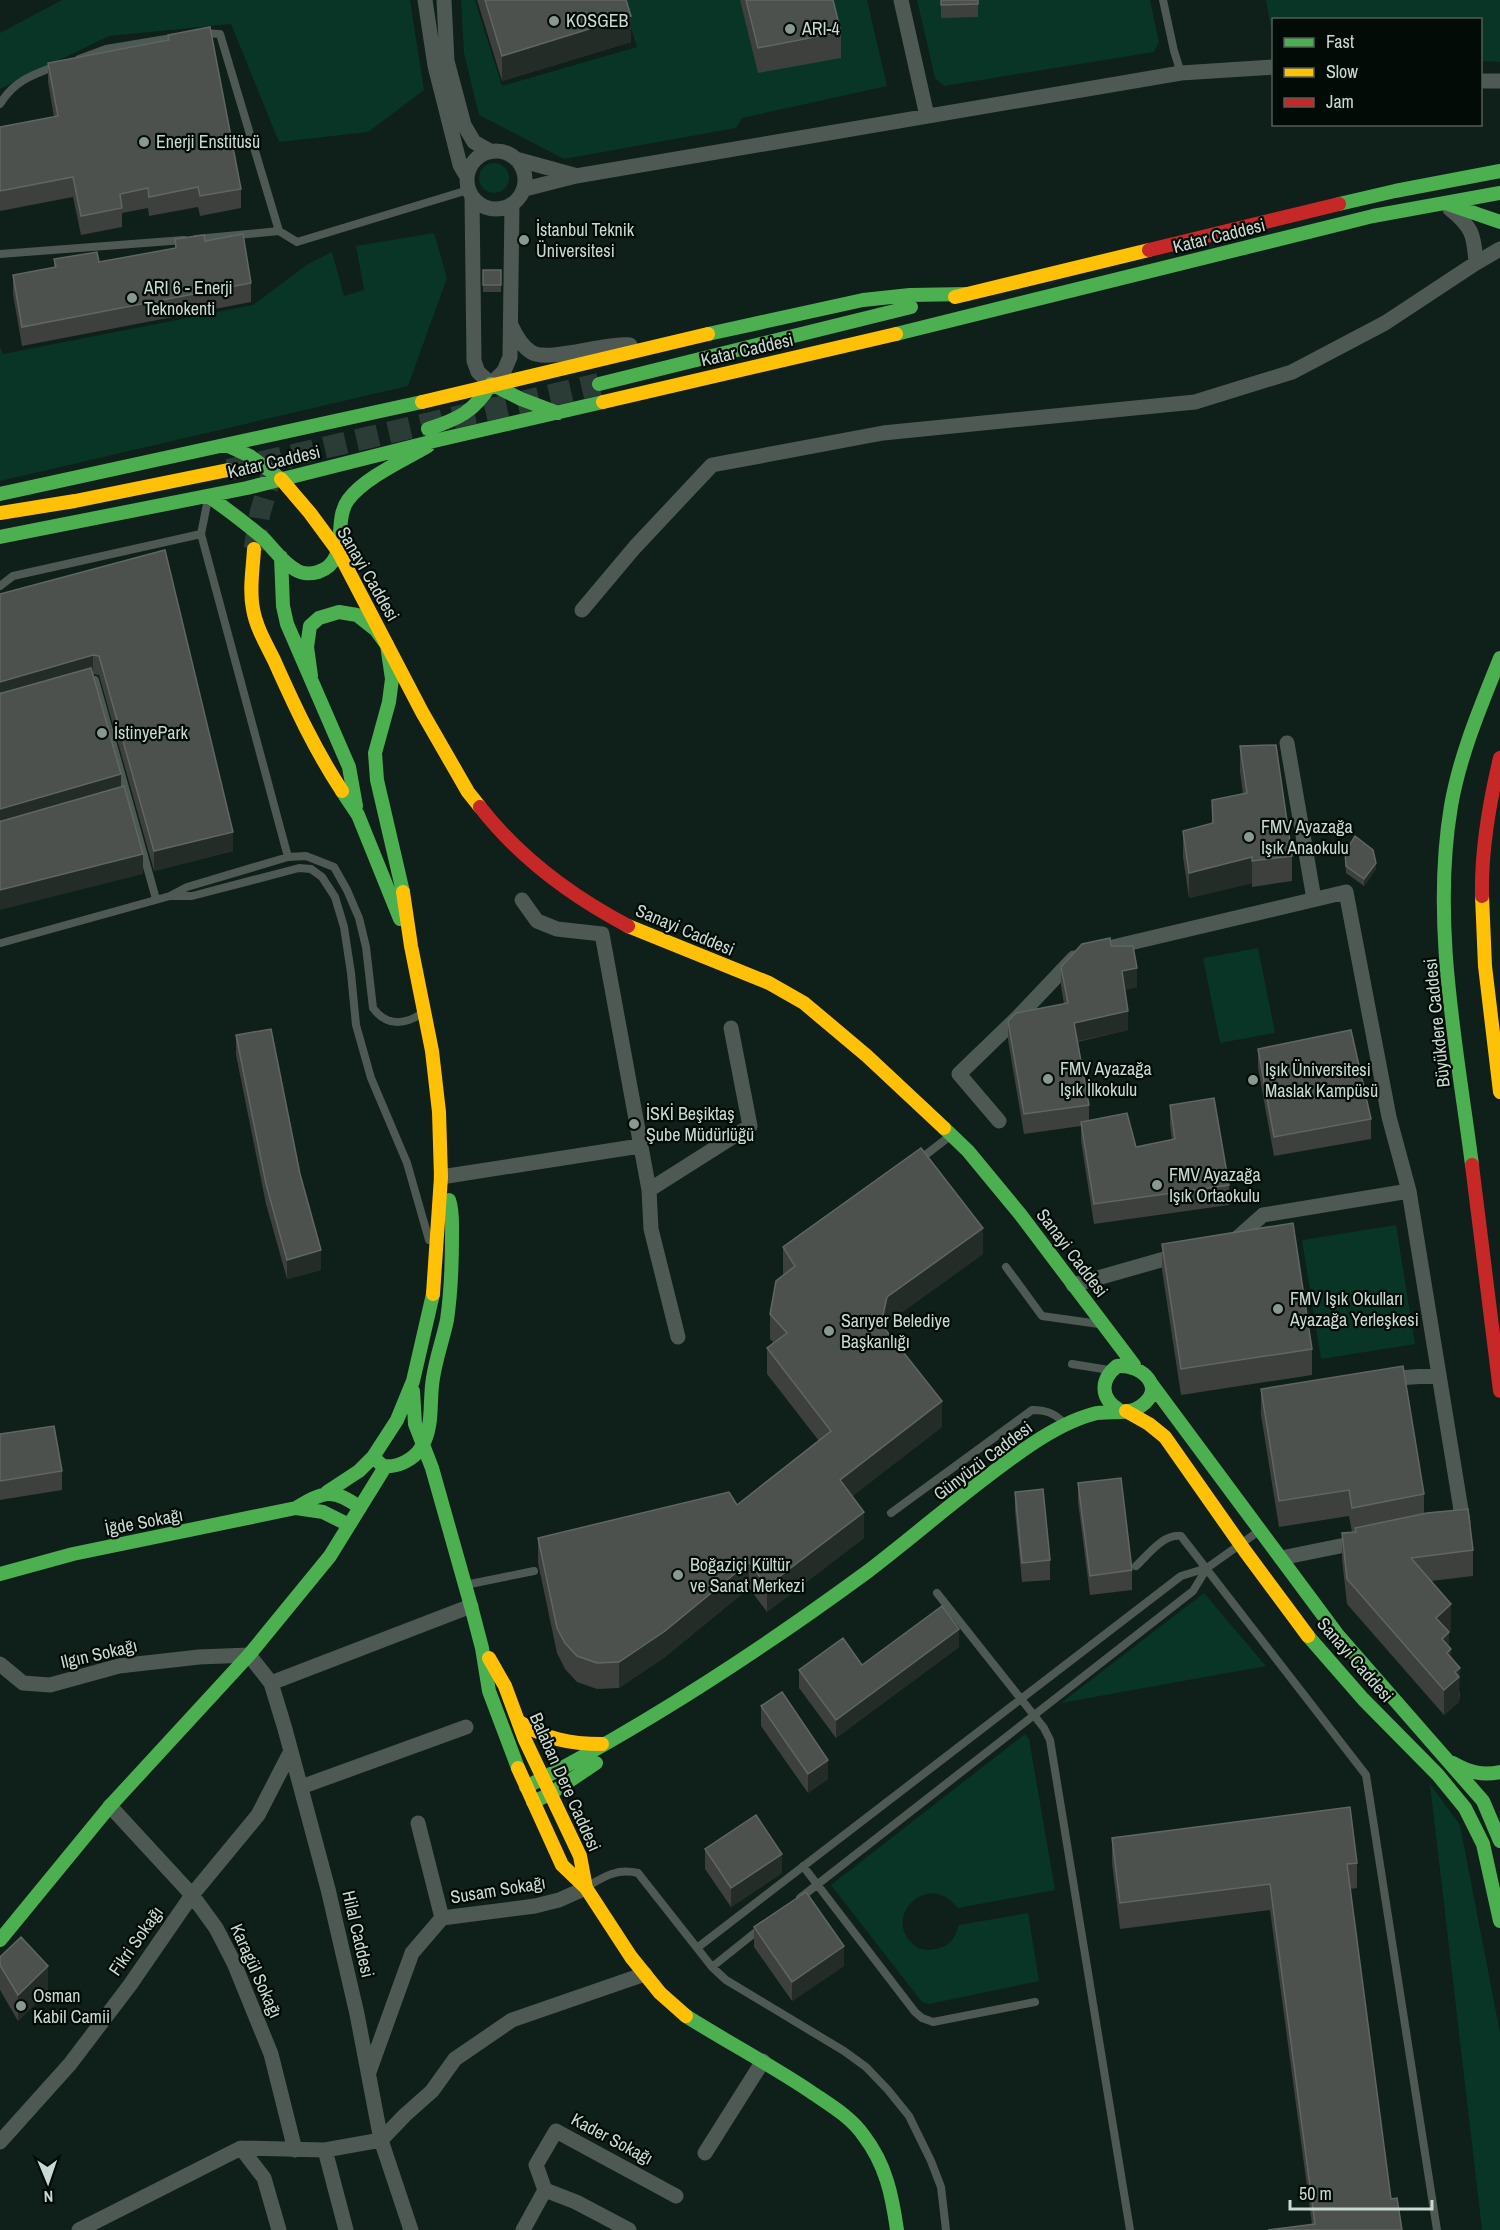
<svg xmlns="http://www.w3.org/2000/svg" width="1500" height="2230" font-family="'Archivo Narrow',sans-serif">
<style>
.green{fill:#093526}
.lines{fill:none;stroke-linecap:round;stroke-linejoin:round}
.secondary-tunnel{stroke:#2b3b35;stroke-width:21;stroke-dasharray:21 10;stroke-linecap:butt}
.primary-tunnel{stroke:#2b3b35;stroke-width:22;stroke-dasharray:22 11;stroke-linecap:butt}
.lane{stroke:#4e5954;stroke-width:8}
.street{stroke:#4e5954;stroke-width:15}
.fast{stroke:#4caf50;stroke-width:14}
.slow{stroke:#ffc107;stroke-width:14}
.jam{stroke:#c62828;stroke-width:14}
.wall{fill:#3d403d}
.shaded-wall{fill:#242c28}
.building{fill:#4c514d;stroke:#606662;stroke-width:1.5}
.poi-dot{fill:#899891;stroke:#030b07;stroke-width:2}
.labels{text-anchor:middle;stroke-width:4.5;stroke-linejoin:round;paint-order:stroke}
.poi-label{font-size:18px;fill:#cad9d1;stroke:#030b07;text-anchor:start}
.street-label{font-size:18px;fill:#cad9d1;stroke:#030b07}
</style>
<rect width="100%" height="100%" fill="#0f1f19"/>
<path class="green" d="M 62,0 L 410,0 L 424,90 L 368,132 L 279,142 L 231,24 L 109,36 L 0,89 L 0,33 Z
M 461,0 L 475,0 L 502,86 L 637,47 L 622,0 L 867,0 L 887,86 L 742,118 L 736,128 L 564,159 L 479,115 L 464,53 Z
M 917,0 L 1150,0 L 1159,42 L 1154,52 L 944,86 L 935,78 Z
M 1266,0 L 1500,0 L 1500,62 L 1481,61 L 1480,20 L 1274,20 L 1273,39 Z
M479 178a15 15 0 1 1 30 0a15 15 0 1 1-30 0Z
M 434,233 L 447,278 L 408,386 L 0,481 L 0,347 L 3,354 L 253,305 L 308,264 L 332,252 L 344,296 L 364,290 L 356,246 Z
M 1258,948 L 1275,1033 L 1220,1043 L 1203,958 Z
M 1396,1225 L 1415,1344 L 1321,1359 L 1302,1240 Z
M 1204,1593 L 1266,1666 L 1061,1703 Z
M 1025,1734 L 1029,1739 L 1055,1890 L 958,1908 C 927,1869 882,1918 913,1944 C 919,1950 927,1951 935,1949 C 950,1946 954,1940 959,1925 L 1028,1913 L 1039,1981 L 929,2004 L 922,2002 L 831,1885 Z
M 1430,1784 L 1460,1825 L 1500,2033 L 1500,2230 L 1482,2230 Z"/>
<g class="lines">
<path class="secondary-tunnel" d="M 254,549 L 260,513 L 271,476 L 286,458"/>
<path class="primary-tunnel" d="M 228,470 L 599,384"/>
<path class="lane" d="M 1163,0 L 1174,51 L 1181,73
M 202,33 L 220,34 L 279,231
M 79,59 L 106,49 L 178,37
M 0,104 C 14,81 32,75 56,66
M 196,239 L 279,231 L 297,242 L 468,190
M 0,254 L 184,240
M 201,534 L 288,857
M 0,586 L 13,576 L 201,534 L 208,499
M 85,683 L 95,680 L 156,899
M 1,943 L 170,896
M 421,1014 C 404,1025 386,1026 373,1008 L 366,947 L 359,918 L 347,890 L 334,867 L 306,856 L 288,857 L 187,887 L 170,896 L 192,896 L 299,868 L 311,869 L 322,877 L 335,897 L 344,927 L 351,973 L 356,1025 L 371,1078 L 407,1163 L 429,1240
M 919,1160 L 950,1136
M 1006,1267 L 1042,1316 L 1099,1324
M 1072,1364 L 1109,1370
M 891,1513 L 1032,1410 C 1046,1410 1054,1413 1063,1422
M 1136,1566 C 1149,1554 1163,1534 1181,1536 L 1366,1775 L 1437,2230
M 1207,1568 L 1259,1531
M 465,1585 L 534,1571
M 937,1593 L 1044,1728 L 1050,1740 L 1130,2230
M 803,1866 L 915,2012 L 922,2018 L 933,2022 L 1035,2002
M 588,1886 C 605,1876 618,1868 638,1873 L 712,1967 L 726,1980 L 844,2051 L 866,2067 L 888,2090 L 909,2116 L 931,2161 L 941,2187 L 946,2230
M 697,1948 L 1181,1576 L 1207,1568 L 1193,1591 L 800,1898
M 712,1967 L 762,1927"/>
<path class="street" d="M 425,0 L 435,66 L 460,165 L 467,177
M 444,0 L 447,61 L 464,125 L 474,142 L 490,151
M 901,0 L 927,116
M 1480,81 L 1500,81
M467 180a29 29 0 1 1 58 0a29 29 0 1 1-58 0Z
M 516,159 L 574,175
M 525,189 L 576,176 L 1181,73 L 1274,67
M 472,196 L 474,361 L 478,372 L 491,384 L 504,371 L 510,357 L 512,204
M 1450,209 C 1472,227 1474,234 1476,263 L 1500,249
M 511,325 C 515,334 522,346 531,352 C 547,363 606,342 630,345
M 582,610 L 635,547 L 712,465 L 883,433 L 1195,402 L 1292,372 L 1385,323 L 1476,263
M 1287,743 L 1314,899
M 522,900 L 537,921 L 557,929 L 602,934 L 649,1190 L 651,1229 L 678,1337
M 1096,951 L 1346,892 L 1389,1117 L 1409,1191 L 1463,1522 L 1457,1523
M 999,1121 L 959,1074 L 1017,1018 L 1074,958
M 441,1177 L 640,1146
M 649,1190 L 750,1126 L 731,1028
M 1231,1241 L 1236,1239 L 1263,1215 L 1409,1191
M 1073,1285 L 1182,1254
M 1385,1379 L 1439,1375
M 1281,1558 L 1360,1542
M 0,1664 L 23,1683 L 50,1685 L 119,1666 L 199,1657 L 249,1655 L 271,1683 L 285,1729 L 328,1889 L 357,2014 L 381,2140 L 411,2230
M 271,1683 L 471,1606
M 301,1787 L 466,1727
M 110,1806 L 192,1895 L 216,1928 L 234,1963 L 271,2054 L 295,2150
M 418,1823 L 442,1918
M 369,2072 L 412,1953 L 442,1918 L 535,1906 L 559,1900 L 586,1888
M 0,2142 L 70,2064 L 130,1985 L 192,1895 L 258,1815 L 291,1751
M 241,2148 L 264,2178 L 279,2230
M 325,2150 L 346,2230
M 705,2153 L 763,2061
M 545,2190 L 536,2165 L 556,2131 L 676,2196
M 79,2230 L 241,2148 L 325,2150 L 381,2140 L 405,2115 L 432,2091 L 455,2059 L 512,2020 L 645,1974
M 523,2230 L 545,2190 L 576,2202 L 629,2230"/>
<path class="fast" d="M 1445,203 L 1500,222
M 1339,204 L 1395,191 L 1500,171
M 708,334 L 863,300 L 910,295 L 968,294
M 896,334 L 1373,216 L 1500,193
M 491,384 L 521,399 L 558,413
M 599,384 L 911,307
M 428,429 C 458,419 474,412 491,384
M 226,445 L 250,456 L 281,479
M 0,494 L 422,402
M 208,496 C 227,509 245,523 263,538 C 273,548 283,563 296,570 C 302,574 311,574 318,572 C 351,561 332,522 348,500 C 364,478 404,460 428,446
M 0,537 L 247,488 L 438,440 L 603,402
M 281,557 L 283,606 L 287,624 L 349,767 L 356,806
M 311,676 L 307,647 L 310,626 L 319,618 L 339,612 L 357,615 L 376,630 L 387,645 L 392,679 L 389,702 L 375,753 L 377,780 L 403,892
M 342,791 L 358,815 L 400,919
M 944,1128 L 968,1151 L 1020,1214 L 1134,1365
M 1472,1165 C 1457,1048 1431,924 1451,806 C 1460,754 1481,706 1500,658
M 1150,1382 L 1337,1634 L 1483,1801 L 1500,1841
M 413,1391 L 415,1424 L 432,1468 L 471,1606 L 482,1648 L 489,1691 L 518,1768
M 375,1459 L 383,1466 C 398,1468 415,1459 422,1446 C 434,1426 429,1400 433,1378 C 436,1358 443,1339 447,1320 C 451,1292 452,1264 452,1237 C 452,1225 453,1211 449,1200
M 327,1492 L 359,1471 L 373,1457 L 397,1420 L 413,1381 L 433,1294
M 349,1525 L 323,1512 L 296,1508 C 323,1491 334,1488 360,1508
M 0,1574 L 73,1554 L 296,1508
M 1308,1636 L 1363,1699 L 1438,1775 L 1465,1808 L 1483,1844 L 1500,1921
M 1453,1763 C 1469,1772 1482,1776 1500,1772
M 526,1787 C 646,1725 758,1652 867,1572 C 922,1530 974,1483 1032,1444 C 1050,1432 1071,1420 1093,1414 C 1108,1410 1128,1416 1141,1406 C 1167,1388 1142,1364 1117,1366 C 1100,1380 1100,1398 1119,1410
M 533,1802 L 550,1794 L 596,1763
M 0,1940 L 110,1806 L 249,1655 L 330,1556 L 385,1467
M 686,2016 C 727,2042 771,2065 811,2092 C 830,2105 851,2117 864,2136 C 886,2165 892,2195 897,2230"/>
<path class="slow" d="M 955,297 L 1149,250
M 422,402 L 708,334
M 603,402 L 896,334
M 281,479 L 310,513 L 338,551 L 422,712 L 468,792 L 480,807
M 0,513 L 75,501 L 228,470
M 254,549 C 253,569 249,589 253,609 C 256,627 266,644 274,660 C 294,705 315,750 342,791
M 403,892 L 411,946 L 432,1051 L 439,1112 L 441,1177 L 433,1294
M 1482,896 L 1485,966 L 1500,1092
M 628,926 L 769,983 L 804,1003 L 867,1056 L 944,1128
M 1126,1411 L 1149,1424 L 1165,1437 L 1245,1551 L 1308,1636
M 489,1658 L 505,1686 L 525,1740 L 580,1856 L 586,1888
M 518,1721 C 545,1739 570,1744 602,1744
M 518,1768 L 562,1865 L 586,1888 L 631,1957 L 660,1993 L 686,2016"/>
<path class="jam" d="M 1149,250 L 1339,204
M 480,807 C 519,857 571,896 628,926
M 1482,896 C 1481,849 1489,804 1500,758
M 1472,1165 L 1500,1391"/>
</g>
<path class="wall" d="M 477,0 L 626,0 L 631,42 L 502,81 Z
M 740,0 L 833,0 L 841,32 L 841,58 L 758,73 Z
M 941,0 L 978,0 L 978,17 L 941,18 Z
M 168,35 L 241,189 L 241,208 L 200,216 L 198,207 L 149,216 L 148,208 L 122,213 L 122,227 L 81,235 L 73,197 L 0,211 L 0,127 L 54,117 L 48,82 L 48,63 L 168,40 Z
M 175,239 L 205,241 L 251,283 L 251,302 L 22,346 L 13,294 L 13,275 L 54,268 L 54,259 L 99,262 L 175,248 Z
M 483,270 L 501,270 L 501,292 L 483,292 Z
M 165,550 L 233,851 L 154,871 L 99,675 L 93,674 L 143,874 L 0,594 Z
M 1240,746 L 1292,856 L 1292,881 L 1252,887 L 1252,883 L 1189,898 L 1183,857 L 1183,831 L 1212,824 L 1212,800 L 1243,794 L 1240,772 Z
M 1345,852 L 1376,869 L 1364,886 L 1346,873 Z
M 1111,946 L 1137,987 L 1125,990 L 1128,1030 L 1078,1042 L 1089,1105 L 1089,1120 L 1136,1147 L 1172,1140 L 1170,1125 L 1170,1105 L 1229,1185 L 1229,1205 L 1094,1224 L 1081,1141 L 1081,1126 L 1024,1134 L 1008,1040 L 1008,1021 L 1064,1004 L 1061,986 L 1061,967 Z
M 236,1035 L 300,1174 L 321,1270 L 287,1279 L 266,1204 L 236,1055 Z
M 1258,1049 L 1371,1119 L 1371,1139 L 1274,1156 L 1258,1068 Z
M 1162,1244 L 1312,1349 L 1312,1375 L 1181,1395 L 1162,1270 Z
M 783,1247 L 983,1254 L 887,1323 L 885,1330 L 942,1427 L 852,1496 L 864,1538 L 767,1612 L 749,1588 L 665,1657 L 619,1688 L 597,1689 L 577,1682 L 565,1669 L 557,1653 L 538,1563 L 538,1538 L 737,1505 L 819,1441 L 767,1374 L 767,1348 L 774,1343 L 770,1339 L 770,1314 L 784,1275 L 783,1273 Z
M 1261,1389 L 1424,1494 L 1424,1514 L 1473,1550 L 1473,1576 L 1431,1581 L 1451,1630 L 1449,1632 L 1449,1647 L 1460,1694 L 1459,1702 L 1444,1715 L 1347,1604 L 1342,1559 L 1342,1533 L 1352,1532 L 1349,1516 L 1279,1527 L 1261,1415 Z
M 0,1434 L 62,1471 L 62,1490 L 0,1500 Z
M 1078,1483 L 1132,1570 L 1132,1590 L 1090,1595 L 1078,1502 Z
M 1015,1492 L 1050,1560 L 1050,1580 L 1022,1582 L 1015,1511 Z
M 959,1647 L 836,1738 L 799,1688 L 799,1670 L 862,1665 Z
M 761,1706 L 828,1779 L 808,1793 L 761,1726 Z
M 1112,1838 L 1357,1863 L 1357,1888 L 1350,1889 L 1391,2199 L 1402,2230 L 1312,2224 L 1270,1910 L 1120,1929 L 1112,1863 Z
M 705,1849 L 782,1873 L 731,1907 L 705,1869 Z
M 754,1927 L 844,1966 L 792,2001 L 754,1947 Z
M 0,1957 L 48,1992 L 18,2021 L 0,1990 Z"/>
<path class="shaded-wall" d="M 631,16 L 631,42 L 502,81 L 502,56 Z
M 93,655 L 93,674 L 0,701 L 0,682 Z
M 121,774 L 121,794 L 0,829 L 0,809 Z
M 233,832 L 233,851 L 154,871 L 154,851 Z
M 143,854 L 143,874 L 0,910 L 0,890 Z
M 1252,857 L 1252,883 L 1189,898 L 1189,873 Z
M 1376,863 L 1376,869 L 1364,886 L 1364,879 Z
M 1137,968 L 1137,987 L 1122,991 L 1122,971 Z
M 1128,1011 L 1128,1030 L 1074,1042 L 1074,1023 Z
M 983,1228 L 983,1254 L 887,1323 L 881,1350 L 881,1324 L 887,1297 Z
M 321,1250 L 321,1270 L 287,1279 L 287,1260 Z
M 942,1401 L 942,1427 L 840,1506 L 840,1480 Z
M 864,1512 L 864,1538 L 767,1612 L 767,1586 Z
M 749,1562 L 749,1588 L 665,1657 L 619,1688 L 619,1662 Z
M 1451,1604 L 1451,1630 L 1436,1643 L 1436,1618 Z
M 959,1629 L 959,1647 L 836,1738 L 836,1720 Z
M 1449,1632 L 1449,1651 L 1451,1649 L 1451,1675 L 1442,1639 Z
M 1460,1668 L 1459,1702 L 1444,1715 L 1444,1690 L 1455,1672 Z
M 828,1760 L 828,1779 L 808,1793 L 808,1774 Z
M 782,1854 L 782,1873 L 731,1907 L 731,1888 Z
M 844,1946 L 844,1966 L 792,2001 L 792,1982 Z
M 48,1966 L 48,1992 L 18,2021 L 18,1995 Z"/>
<path class="building" d="M 485,0 L 626,0 L 631,16 L 502,56 Z
M 746,0 L 833,0 L 841,32 L 758,48 Z
M 941,0 L 978,0 L 978,4 L 941,5 Z
M 210,27 L 241,189 L 200,196 L 198,187 L 149,197 L 148,188 L 120,194 L 122,208 L 81,216 L 73,177 L 0,191 L 0,127 L 58,116 L 48,63 L 169,40 L 168,35 Z
M 243,234 L 251,283 L 22,327 L 13,275 L 56,267 L 54,259 L 97,252 L 99,262 L 176,248 L 175,239 L 204,235 L 205,241 Z
M 483,270 L 501,270 L 501,285 L 483,285 Z
M 165,550 L 233,832 L 154,851 L 99,656 L 93,655 L 0,682 L 0,594 Z
M 91,668 L 121,774 L 0,809 L 0,693 L 2,693 Z
M 1276,745 L 1292,856 L 1252,861 L 1252,857 L 1189,873 L 1183,831 L 1213,823 L 1212,800 L 1247,793 L 1240,746 Z
M 124,786 L 143,854 L 0,890 L 0,821 L 2,821 Z
M 1355,836 L 1373,850 L 1376,863 L 1364,879 L 1346,866 L 1345,852 Z
M 1110,938 L 1111,946 L 1133,946 L 1137,968 L 1122,971 L 1128,1011 L 1074,1023 L 1089,1105 L 1024,1114 L 1008,1021 L 1016,1013 L 1068,1003 L 1061,967 L 1082,944 Z
M 271,1029 L 300,1174 L 321,1250 L 287,1260 L 266,1184 L 236,1035 Z
M 1351,1030 L 1371,1119 L 1274,1137 L 1258,1049 Z
M 1214,1098 L 1229,1185 L 1094,1204 L 1081,1122 L 1127,1113 L 1136,1147 L 1175,1139 L 1170,1105 Z
M 921,1148 L 983,1228 L 887,1297 L 881,1324 L 942,1401 L 840,1480 L 864,1512 L 767,1586 L 749,1562 L 665,1631 L 619,1662 L 597,1663 L 577,1656 L 565,1643 L 557,1628 L 538,1538 L 729,1492 L 737,1505 L 831,1431 L 767,1348 L 787,1333 L 770,1314 L 776,1281 L 795,1266 L 783,1247 Z
M 1293,1223 L 1312,1349 L 1181,1369 L 1162,1244 Z
M 1403,1366 L 1424,1494 L 1352,1508 L 1349,1490 L 1279,1501 L 1261,1389 Z
M 54,1426 L 62,1471 L 0,1481 L 0,1434 Z
M 1121,1478 L 1132,1570 L 1090,1576 L 1078,1483 Z
M 1043,1489 L 1050,1560 L 1022,1563 L 1015,1492 Z
M 1468,1509 L 1473,1550 L 1411,1558 L 1451,1604 L 1436,1618 L 1449,1632 L 1442,1639 L 1451,1649 L 1447,1653 L 1460,1668 L 1455,1672 L 1459,1677 L 1444,1690 L 1347,1579 L 1342,1533 L 1356,1532 L 1355,1528 L 1427,1513 Z
M 942,1606 L 959,1629 L 836,1720 L 799,1670 L 843,1638 L 862,1665 Z
M 782,1692 L 828,1760 L 808,1774 L 761,1706 Z
M 1350,1807 L 1357,1863 L 1347,1864 L 1391,2199 L 1397,2198 L 1402,2230 L 1268,2230 L 1315,2224 L 1270,1884 L 1120,1903 L 1112,1838 Z
M 756,1815 L 782,1854 L 731,1888 L 705,1849 Z
M 806,1892 L 844,1946 L 792,1982 L 754,1927 Z
M 21,1937 L 48,1966 L 18,1995 L 0,1965 L 0,1957 Z"/>
<g class="poi-dot">
<circle cx="554" cy="21" r="6"/>
<circle cx="790" cy="29" r="6"/>
<circle cx="144" cy="142" r="6"/>
<circle cx="524" cy="240" r="6"/>
<circle cx="132" cy="298" r="6"/>
<circle cx="102" cy="733" r="6"/>
<circle cx="1249" cy="837" r="6"/>
<circle cx="1048" cy="1079" r="6"/>
<circle cx="1253" cy="1080" r="6"/>
<circle cx="634" cy="1124" r="6"/>
<circle cx="1157" cy="1185" r="6"/>
<circle cx="1278" cy="1309" r="6"/>
<circle cx="829" cy="1331" r="6"/>
<circle cx="678" cy="1575" r="6"/>
<circle cx="21" cy="2006" r="6"/>
</g>
<g class="labels">
<g class="poi-label">
<text x="566" y="27">KOSGEB</text>
<text x="802" y="35">ARI-4</text>
<text x="156" y="148">Enerji Enstitüsü</text>
<text x="536" y="236">İstanbul Teknik<tspan x="536" dy="21">Üniversitesi</tspan></text>
<text x="144" y="294">ARI 6 - Enerji<tspan x="144" dy="21">Teknokenti</tspan></text>
<text x="114" y="739">İstinyePark</text>
<text x="1261" y="833">FMV Ayazağa<tspan x="1261" dy="21">Işık Anaokulu</tspan></text>
<text x="1060" y="1075">FMV Ayazağa<tspan x="1060" dy="21">Işık İlkokulu</tspan></text>
<text x="1265" y="1076">Işık Üniversitesi<tspan x="1265" dy="21">Maslak Kampüsü</tspan></text>
<text x="646" y="1120">İSKİ Beşiktaş<tspan x="646" dy="21">Şube Müdürlüğü</tspan></text>
<text x="1169" y="1181">FMV Ayazağa<tspan x="1169" dy="21">Işık Ortaokulu</tspan></text>
<text x="1290" y="1305">FMV Işık Okulları<tspan x="1290" dy="21">Ayazağa Yerleşkesi</tspan></text>
<text x="841" y="1327">Sarıyer Belediye<tspan x="841" dy="21">Başkanlığı</tspan></text>
<text x="690" y="1571">Boğaziçi Kültür<tspan x="690" dy="21">ve Sanat Merkezi</tspan></text>
<text x="33" y="2002">Osman<tspan x="33" dy="21">Kabil Camii</tspan></text>
</g>
<g class="street-label">
<text transform="translate(1219 236) rotate(-14)" y="6">Katar Caddesi</text>
<text transform="translate(747 350) rotate(-13)" y="6">Katar Caddesi</text>
<text transform="translate(274 462) rotate(-13)" y="6">Katar Caddesi</text>
<text transform="translate(368 574) rotate(60)" y="6">Sanayi Caddesi</text>
<text transform="translate(685 930) rotate(23)" y="6">Sanayi Caddesi</text>
<text transform="translate(1437 1023) rotate(-96)" y="6">Büyükdere Caddesi</text>
<text transform="translate(1072 1253) rotate(53)" y="6">Sanayi Caddesi</text>
<text transform="translate(983 1461) rotate(-37)" y="6">Günyüzü Caddesi</text>
<text transform="translate(144 1522) rotate(-11)" y="6">İğde Sokağı</text>
<text transform="translate(99 1654) rotate(-13)" y="6">Ilgın Sokağı</text>
<text transform="translate(1355 1660) rotate(49)" y="6">Sanayi Caddesi</text>
<text transform="translate(565 1782) rotate(66)" y="6">Balaban Dere Caddesi</text>
<text transform="translate(498 1890) rotate(-9)" y="6">Susam Sokağı</text>
<text transform="translate(358 1934) rotate(77)" y="6">Hilal Caddesi</text>
<text transform="translate(136 1941) rotate(-55)" y="6">Fikri Sokağı</text>
<text transform="translate(256 1971) rotate(66)" y="6">Karagül Sokağı</text>
<text transform="translate(612 2139) rotate(28)" y="6">Kader Sokağı</text>
</g>
</g>
<rect x="1272" y="18" width="210" height="108" fill="#030b07" stroke="#535d58" stroke-width="1.5"/>
<rect x="1284" y="38" width="30" height="9" fill="#4caf50" stroke="#535d58" stroke-width="1.5"/>
<text x="1326" y="48" font-size="18" fill="#cad9d1">Fast</text>
<rect x="1284" y="68" width="30" height="9" fill="#ffc107" stroke="#535d58" stroke-width="1.5"/>
<text x="1326" y="78" font-size="18" fill="#cad9d1">Slow</text>
<rect x="1284" y="98" width="30" height="9" fill="#c62828" stroke="#535d58" stroke-width="1.5"/>
<text x="1326" y="108" font-size="18" fill="#cad9d1">Jam</text>
<g transform="translate(48 2182) rotate(178)" stroke="#030b07" stroke-width="4.5" paint-order="stroke">
<path d="M0-4.5L10 22L0 15L-10 22Z" fill="#cad9d1"/>
<text y="-9" font-size="16" font-weight="bold" text-anchor="middle" fill="#cad9d1">N</text>
</g>
<path d="M1290 2200v9h142v-9" fill="none" stroke="#cad9d1" stroke-width="3"/>
<text x="1299" y="2200" font-size="18" fill="#cad9d1" stroke="#030b07" stroke-width="4.5" paint-order="stroke">50 m</text>
</svg>
